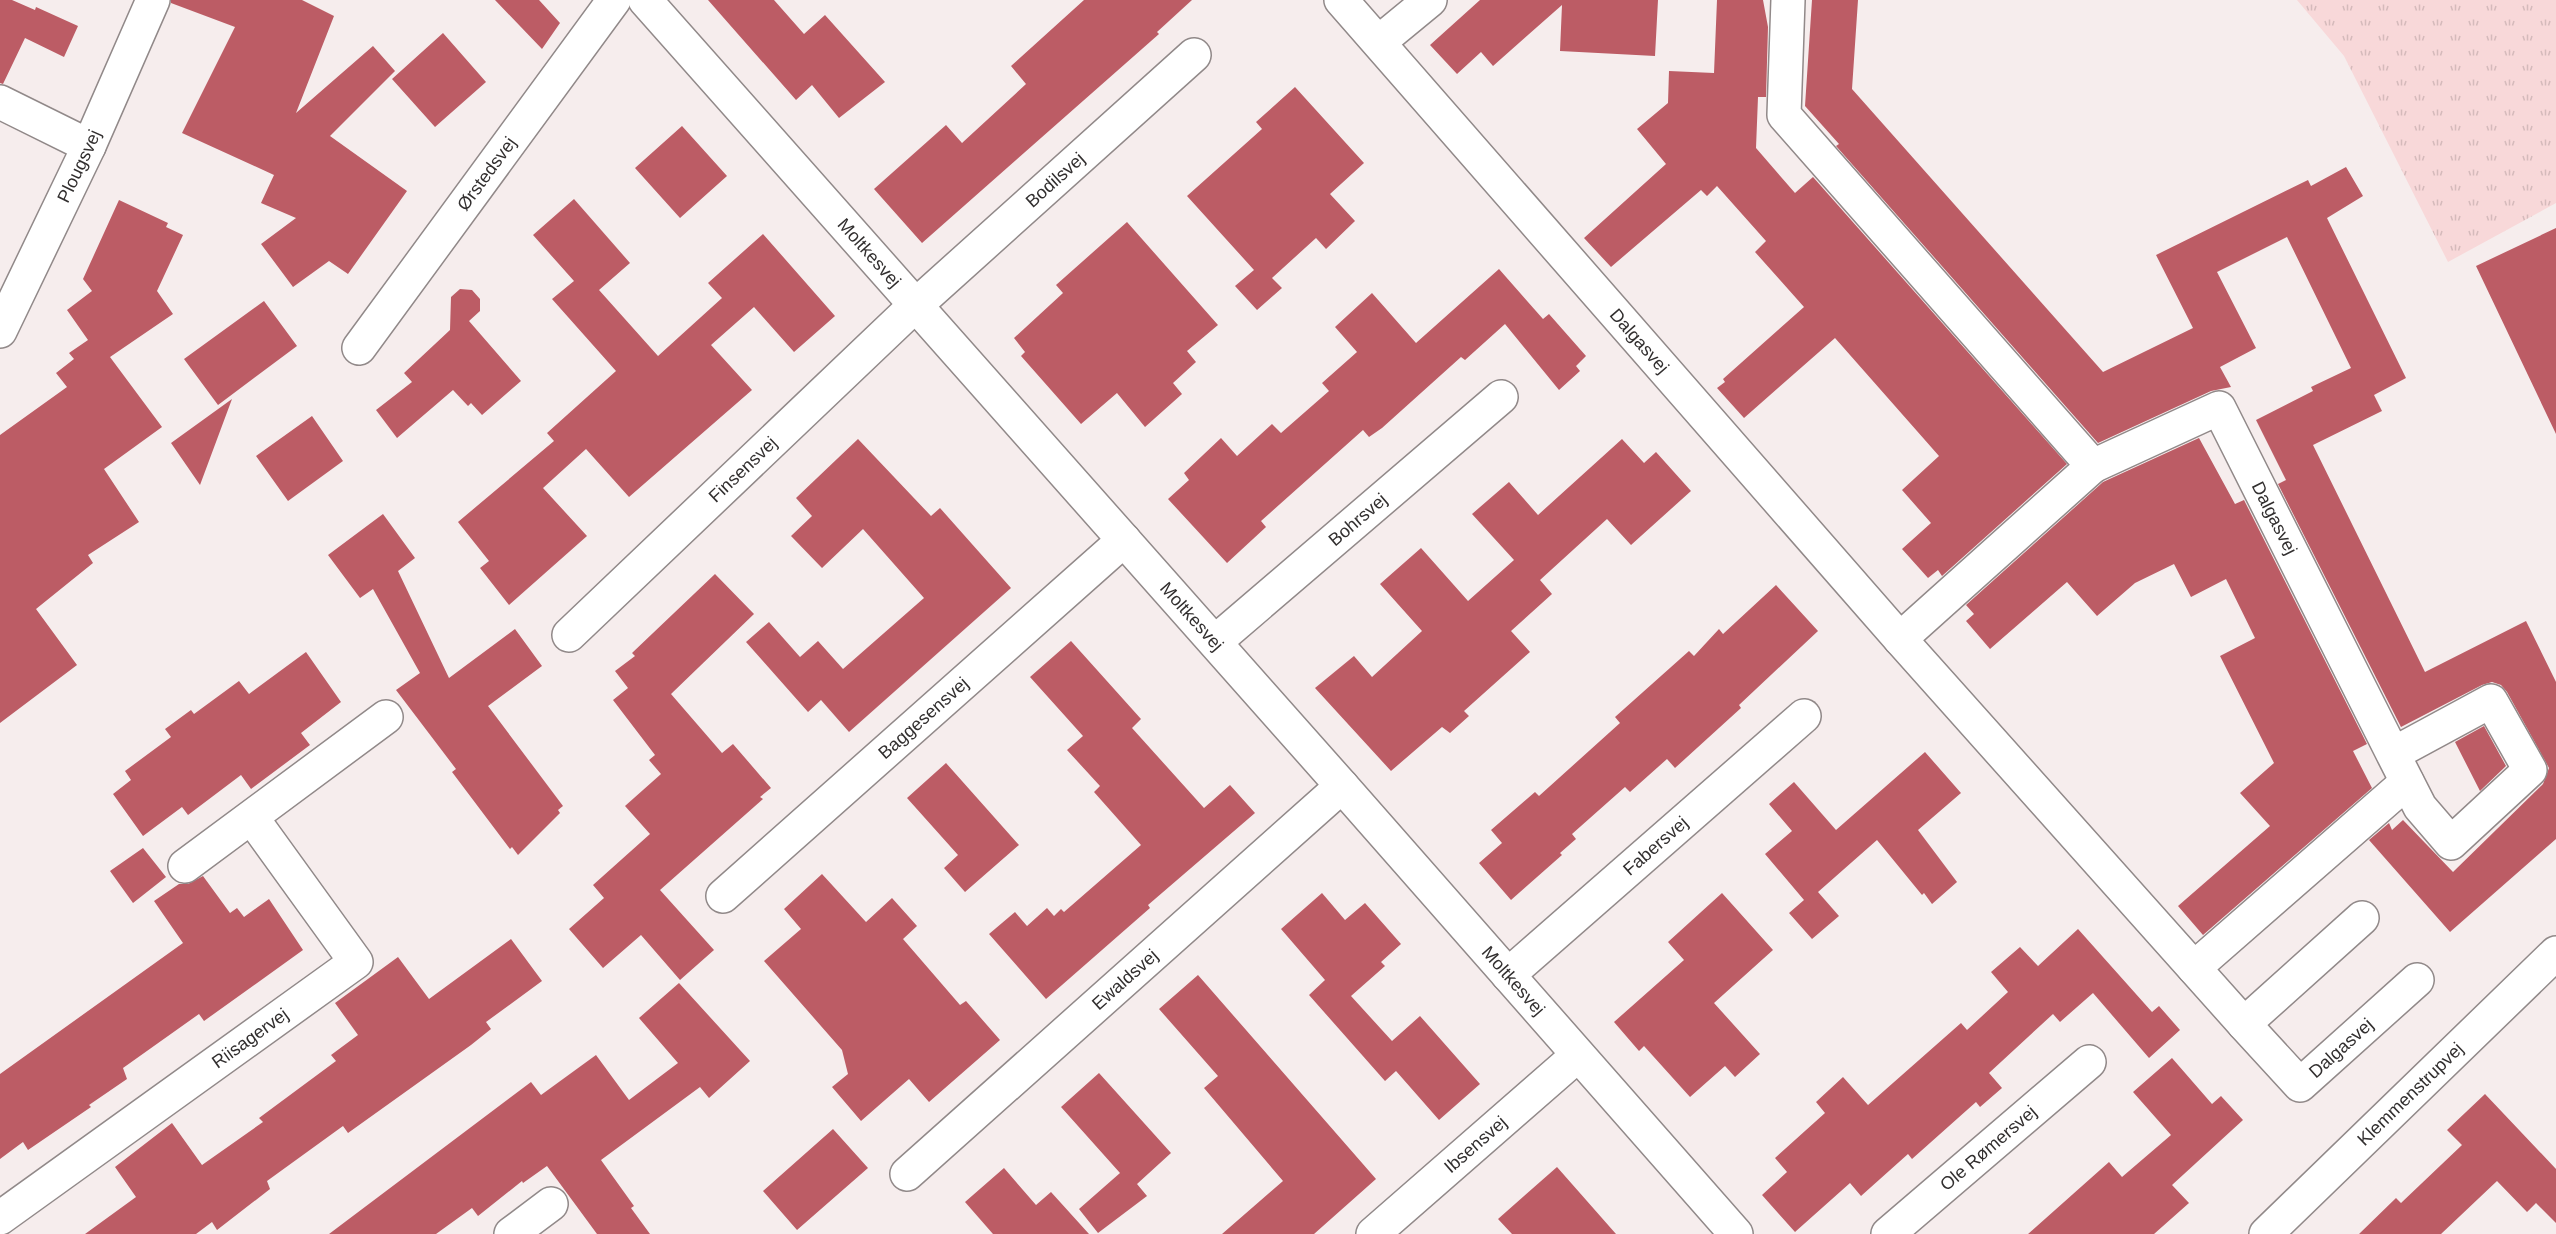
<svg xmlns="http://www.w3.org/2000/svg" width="2556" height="1234" font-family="Helvetica,sans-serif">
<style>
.park{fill:url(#park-tufts)}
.building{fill:#bc5c65}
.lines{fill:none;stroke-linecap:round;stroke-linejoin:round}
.minor-casing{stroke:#918989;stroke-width:36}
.minor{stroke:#fff;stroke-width:33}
.labels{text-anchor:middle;stroke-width:6;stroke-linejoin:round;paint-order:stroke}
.street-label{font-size:18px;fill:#322f2f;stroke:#fefcfd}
</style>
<defs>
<pattern id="park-tufts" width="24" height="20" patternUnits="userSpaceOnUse" patternTransform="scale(1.5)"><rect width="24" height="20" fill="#f8d8d9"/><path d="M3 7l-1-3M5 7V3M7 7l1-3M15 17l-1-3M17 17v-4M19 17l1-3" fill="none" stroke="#d5babb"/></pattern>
</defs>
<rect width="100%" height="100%" fill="#f6eded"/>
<path class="park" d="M 2297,0 L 2556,0 L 2556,203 L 2448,262 L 2344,56 Z"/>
<path class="building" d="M 0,0 L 12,0 L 35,10 L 36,7 L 78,26 L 64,57 L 25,38 L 3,84 L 0,83 Z
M 171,0 L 302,0 L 334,16 L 296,113 L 373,46 L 395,71 L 330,136 L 407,191 L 348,274 L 329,261 L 293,287 L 261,244 L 296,218 L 261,203 L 274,175 L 182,133 L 235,27 L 171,3 Z
M 495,0 L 539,0 L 560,23 L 542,49 Z
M 708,0 L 774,0 L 804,34 L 825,15 L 885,82 L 839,118 L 812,85 L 796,100 Z
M 1084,0 L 1192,0 L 1157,32 L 1159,34 L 922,243 L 874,189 L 946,125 L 962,143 L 1026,84 L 1011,66 Z
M 1480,0 L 1658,0 L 1655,56 L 1560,51 L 1562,5 L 1493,66 L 1481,52 L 1457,74 L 1430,45 Z
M 1717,0 L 1763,0 L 1768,27 L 1766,97 L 1758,97 L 1756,148 L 1795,193 L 1813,177 L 2067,464 L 1942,576 L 1938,570 L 1928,578 L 1902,549 L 1931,523 L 1902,490 L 1939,456 L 1835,338 L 1744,418 L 1717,388 L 1725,382 L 1723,379 L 1804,307 L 1755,252 L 1766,241 L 1717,186 L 1707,196 L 1701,190 L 1611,267 L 1584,238 L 1666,164 L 1637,129 L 1668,103 L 1669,71 L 1714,73 Z
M 1812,0 L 1858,0 L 1852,89 L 2103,372 L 2193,328 L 2156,255 L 2308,180 L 2311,186 L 2346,167 L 2363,196 L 2327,218 L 2406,378 L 2374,395 L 2382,411 L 2313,445 L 2425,672 L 2526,621 L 2556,682 L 2556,839 L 2450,932 L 2369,840 L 2389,823 L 2392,830 L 2403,820 L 2453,872 L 2543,784 L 2549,768 L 2507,692 L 2501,685 L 2492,682 L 2482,685 L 2401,727 L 2278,484 L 2286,480 L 2256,420 L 2313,391 L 2311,387 L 2351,368 L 2287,237 L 2217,272 L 2256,348 L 2220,367 L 2231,387 L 2211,391 L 2098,443 L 1836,146 L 1839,144 L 1805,106 Z
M 443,33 L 486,82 L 435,127 L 392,79 Z
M 1295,87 L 1364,163 L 1330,194 L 1355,221 L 1326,249 L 1316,238 L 1272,278 L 1282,288 L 1257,310 L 1235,286 L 1254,270 L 1187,196 L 1262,129 L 1256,122 Z
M 682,126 L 727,176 L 680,218 L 635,168 Z
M 574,199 L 630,263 L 599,290 L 658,356 L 722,298 L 708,283 L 763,234 L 835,316 L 794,352 L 754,307 L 711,345 L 752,390 L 629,497 L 586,449 L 543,488 L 587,536 L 509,605 L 480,568 L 489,561 L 458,522 L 554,441 L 547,433 L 616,371 L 552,299 L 574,281 L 533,235 Z
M 119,200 L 168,223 L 166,227 L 183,235 L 157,291 L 173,314 L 110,357 L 162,427 L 104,469 L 139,522 L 88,555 L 93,563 L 36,609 L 77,665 L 0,723 L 0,435 L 67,387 L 56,373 L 74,359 L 69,353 L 88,340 L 67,310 L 92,291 L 83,279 Z
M 1127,222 L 1218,325 L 1187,351 L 1196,362 L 1173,383 L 1182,394 L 1145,427 L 1117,393 L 1081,424 L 1021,356 L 1025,352 L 1014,338 L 1063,293 L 1056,285 Z
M 2556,228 L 2556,434 L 2476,266 Z
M 1499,269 L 1543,319 L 1549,314 L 1586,356 L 1576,366 L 1580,371 L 1559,390 L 1505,324 L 1465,360 L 1461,357 L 1382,428 L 1369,437 L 1363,430 L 1261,521 L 1266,527 L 1227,563 L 1168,499 L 1189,480 L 1184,473 L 1221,438 L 1237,456 L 1272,424 L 1281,433 L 1329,391 L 1322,383 L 1357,352 L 1335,327 L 1372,293 L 1416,343 Z
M 460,289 L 472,290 L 480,299 L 480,311 L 469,321 L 521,381 L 482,415 L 471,403 L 468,406 L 453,390 L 397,438 L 376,410 L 412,382 L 404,373 L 450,330 L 451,297 Z
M 264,301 L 297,346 L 218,405 L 184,359 Z
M 232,399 L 200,485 L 171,443 Z
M 312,416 L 343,461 L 288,501 L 256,456 Z
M 2199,438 L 2235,504 L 2244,500 L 2367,744 L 2353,751 L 2372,788 L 2203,935 L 2178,906 L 2270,826 L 2240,793 L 2274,763 L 2220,656 L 2255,638 L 2226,579 L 2191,597 L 2174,564 L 2135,583 L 2097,616 L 2067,582 L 1990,649 L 1966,621 L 1974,614 L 1966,605 L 2103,482 Z
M 858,439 L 931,516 L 940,508 L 1011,588 L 849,732 L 821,700 L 808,712 L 746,642 L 769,622 L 800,657 L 818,641 L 843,669 L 924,598 L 863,529 L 822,568 L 791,536 L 812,516 L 796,498 Z
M 1622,439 L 1644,463 L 1656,452 L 1691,491 L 1631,545 L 1607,519 L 1540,580 L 1552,594 L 1511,631 L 1530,652 L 1464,711 L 1469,716 L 1450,733 L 1442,727 L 1391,771 L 1315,688 L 1354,656 L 1372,677 L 1422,631 L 1380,584 L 1421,548 L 1468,601 L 1514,560 L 1472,514 L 1509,482 L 1538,515 Z
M 383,514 L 415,558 L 398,571 L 449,678 L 515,629 L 542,666 L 488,706 L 563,806 L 558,810 L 560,813 L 518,855 L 512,847 L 510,849 L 452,772 L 456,769 L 396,690 L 420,673 L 373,589 L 360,598 L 328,555 Z
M 715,574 L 754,614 L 671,694 L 722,753 L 733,744 L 771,788 L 760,797 L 763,799 L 660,890 L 714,950 L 680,980 L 641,935 L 603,968 L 569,929 L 604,898 L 593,885 L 650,834 L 625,806 L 661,774 L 649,760 L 655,755 L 613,700 L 628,688 L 615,671 L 635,656 L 632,653 Z
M 1776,585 L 1818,631 L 1739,705 L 1741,708 L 1675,768 L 1667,759 L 1630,792 L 1625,787 L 1572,834 L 1576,839 L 1560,853 L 1562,855 L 1511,900 L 1479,863 L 1502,843 L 1491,830 L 1535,792 L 1539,796 L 1620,723 L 1615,717 L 1689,651 L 1694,656 L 1719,629 L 1723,634 Z
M 1071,641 L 1141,719 L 1132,728 L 1204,808 L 1230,785 L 1255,813 L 1148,905 L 1150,908 L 1046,999 L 989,934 L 1015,912 L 1027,926 L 1047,908 L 1054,916 L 1061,909 L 1064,912 L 1141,845 L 1094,792 L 1100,786 L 1067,750 L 1083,736 L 1030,677 Z
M 306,652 L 341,702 L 301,733 L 310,745 L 251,789 L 241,775 L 188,815 L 182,807 L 143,836 L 113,794 L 131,780 L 125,771 L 171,737 L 165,729 L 191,710 L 194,714 L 239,681 L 249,694 Z
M 2484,726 L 2506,766 L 2480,791 L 2455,742 Z
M 1925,752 L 1961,793 L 1918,830 L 1957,882 L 1932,904 L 1924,893 L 1922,895 L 1877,840 L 1818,892 L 1839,916 L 1812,939 L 1789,913 L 1804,900 L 1765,854 L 1792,831 L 1769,804 L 1794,782 L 1836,830 Z
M 946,763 L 1019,845 L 965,892 L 944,868 L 958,855 L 907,798 Z
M 143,848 L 166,877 L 133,903 L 110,871 Z
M 822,874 L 866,922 L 892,898 L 917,926 L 903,939 L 960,1005 L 966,1001 L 1000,1040 L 929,1102 L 909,1079 L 861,1121 L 832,1087 L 848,1074 L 842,1050 L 764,961 L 801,929 L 784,909 Z
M 203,876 L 230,913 L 237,908 L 244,917 L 269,899 L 303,950 L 204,1021 L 199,1014 L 123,1068 L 127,1079 L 89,1105 L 91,1107 L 28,1150 L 23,1142 L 0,1159 L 0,1074 L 183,943 L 154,901 L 179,884 L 188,884 Z
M 1322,893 L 1345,920 L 1365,903 L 1401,944 L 1381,962 L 1385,966 L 1351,996 L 1392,1041 L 1420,1016 L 1480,1084 L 1439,1120 L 1396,1071 L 1385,1081 L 1309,995 L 1325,980 L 1281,929 Z
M 1722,893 L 1773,950 L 1714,1003 L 1760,1054 L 1735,1077 L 1725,1066 L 1690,1097 L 1644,1046 L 1639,1051 L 1614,1022 L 1684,960 L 1668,942 Z
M 2078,929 L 2152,1012 L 2159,1006 L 2180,1030 L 2149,1058 L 2093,993 L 2060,1022 L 2053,1014 L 1989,1073 L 2002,1088 L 1980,1107 L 1976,1102 L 1912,1159 L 1908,1154 L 1861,1196 L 1850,1183 L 1795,1232 L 1762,1195 L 1787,1172 L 1775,1158 L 1825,1113 L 1816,1102 L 1843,1077 L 1868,1105 L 1961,1023 L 1967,1030 L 2008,992 L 1991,972 L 2020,947 L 2038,966 Z
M 511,939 L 542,981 L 486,1022 L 491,1029 L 471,1045 L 348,1133 L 343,1126 L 267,1181 L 270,1189 L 217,1230 L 212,1222 L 196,1234 L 85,1234 L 136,1197 L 115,1167 L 172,1123 L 202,1165 L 263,1122 L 259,1118 L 336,1061 L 331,1055 L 358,1035 L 335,1003 L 398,957 L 429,999 Z
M 1198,975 L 1376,1179 L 1314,1234 L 1222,1234 L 1283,1181 L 1204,1088 L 1218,1076 L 1159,1009 Z
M 679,983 L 750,1061 L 709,1098 L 700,1087 L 601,1160 L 634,1206 L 631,1208 L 650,1234 L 597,1234 L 547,1166 L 523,1183 L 522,1181 L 478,1216 L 472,1208 L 436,1234 L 329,1234 L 531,1082 L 541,1095 L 596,1055 L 629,1100 L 678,1063 L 639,1018 Z
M 2172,1058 L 2212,1104 L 2221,1096 L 2243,1120 L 2172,1185 L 2189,1203 L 2154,1234 L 2028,1234 L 2109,1162 L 2122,1177 L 2171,1135 L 2133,1092 Z
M 1099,1073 L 1171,1153 L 1137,1184 L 1147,1196 L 1098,1233 L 1079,1209 L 1120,1173 L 1061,1107 Z
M 2485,1094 L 2556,1169 L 2556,1223 L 2536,1203 L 2527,1212 L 2497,1181 L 2441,1234 L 2359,1234 L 2396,1198 L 2401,1203 L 2462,1145 L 2447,1130 Z
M 833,1129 L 868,1168 L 797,1230 L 763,1191 Z
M 1557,1167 L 1616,1234 L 1512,1234 L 1498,1219 Z
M 1004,1168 L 1036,1205 L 1051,1192 L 1089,1234 L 993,1234 L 965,1202 Z"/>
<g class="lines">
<defs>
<g id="minor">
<path id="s1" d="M 645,0 L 1342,786 L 1736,1234"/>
<path id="s2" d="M 1341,0 L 1900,639 L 2244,1024 L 2362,918"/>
<path d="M 1788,0 L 1784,115 L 2093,466 L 1900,639"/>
<path d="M 1379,42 L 1430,0"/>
<path d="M 0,102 L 89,146"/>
<path id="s3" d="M 0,331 L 89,146 L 153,0"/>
<path id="s4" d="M 359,348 L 614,0"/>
<path id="s5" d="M 2093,466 L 2219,408 L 2393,754 L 2491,701 L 2530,770 L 2451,843 L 2420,807 L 2393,754"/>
<path id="s6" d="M 569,635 L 905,315 L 1194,55"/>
<path id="s7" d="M 1215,642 L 1501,397"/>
<path d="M 185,866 L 386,717"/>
<path id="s8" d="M 723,896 L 1124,540"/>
<path d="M 2194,968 L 2407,782"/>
<path id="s9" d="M 1508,975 L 1804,716"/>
<path id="s10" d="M 2244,1024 L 2300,1085 L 2417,980"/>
<path id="s11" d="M 907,1174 L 1342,786"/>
<path id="s12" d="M 0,1218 L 356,962 L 252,818"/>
<path d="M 511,1234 L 551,1204"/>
<path id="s13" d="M 1373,1234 L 1578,1055"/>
<path id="s14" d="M 1888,1234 L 2089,1062"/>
<path id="s15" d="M 2266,1234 L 2556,953"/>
</g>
</defs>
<use href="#minor" class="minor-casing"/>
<use href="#minor" class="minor"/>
</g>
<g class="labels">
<g class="street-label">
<text dy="6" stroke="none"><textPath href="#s3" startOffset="183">Plougsvej</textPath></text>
<text dy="6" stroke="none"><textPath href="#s4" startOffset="216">Ørstedsvej</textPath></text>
<text dy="6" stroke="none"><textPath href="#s6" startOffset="666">Bodilsvej</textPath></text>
<text dy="6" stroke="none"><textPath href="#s1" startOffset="338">Moltkesvej</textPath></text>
<text dy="6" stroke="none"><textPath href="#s2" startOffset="453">Dalgasvej</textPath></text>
<text dy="6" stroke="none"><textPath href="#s6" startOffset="240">Finsensvej</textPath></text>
<text dy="6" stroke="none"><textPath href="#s5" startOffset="262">Dalgasvej</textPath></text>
<text dy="6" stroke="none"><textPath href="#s7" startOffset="188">Bohrsvej</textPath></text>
<text dy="6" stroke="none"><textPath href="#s1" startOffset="824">Moltkesvej</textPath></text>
<text dy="6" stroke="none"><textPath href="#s8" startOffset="268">Baggesensvej</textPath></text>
<text dy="6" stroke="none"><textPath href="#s9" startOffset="196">Fabersvej</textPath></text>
<text dy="6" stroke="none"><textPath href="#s11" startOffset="292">Ewaldsvej</textPath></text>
<text dy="6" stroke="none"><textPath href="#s1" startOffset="1310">Moltkesvej</textPath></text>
<text dy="6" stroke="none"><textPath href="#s12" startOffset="308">Riisagervej</textPath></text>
<text dy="6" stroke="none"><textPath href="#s10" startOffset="138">Dalgasvej</textPath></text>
<text dy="6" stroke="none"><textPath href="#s15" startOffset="201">Klemmenstrupvej</textPath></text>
<text dy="6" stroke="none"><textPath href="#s13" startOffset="136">Ibsensvej</textPath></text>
<text dy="6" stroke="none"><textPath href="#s14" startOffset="132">Ole Rømersvej</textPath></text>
</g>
</g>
</svg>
